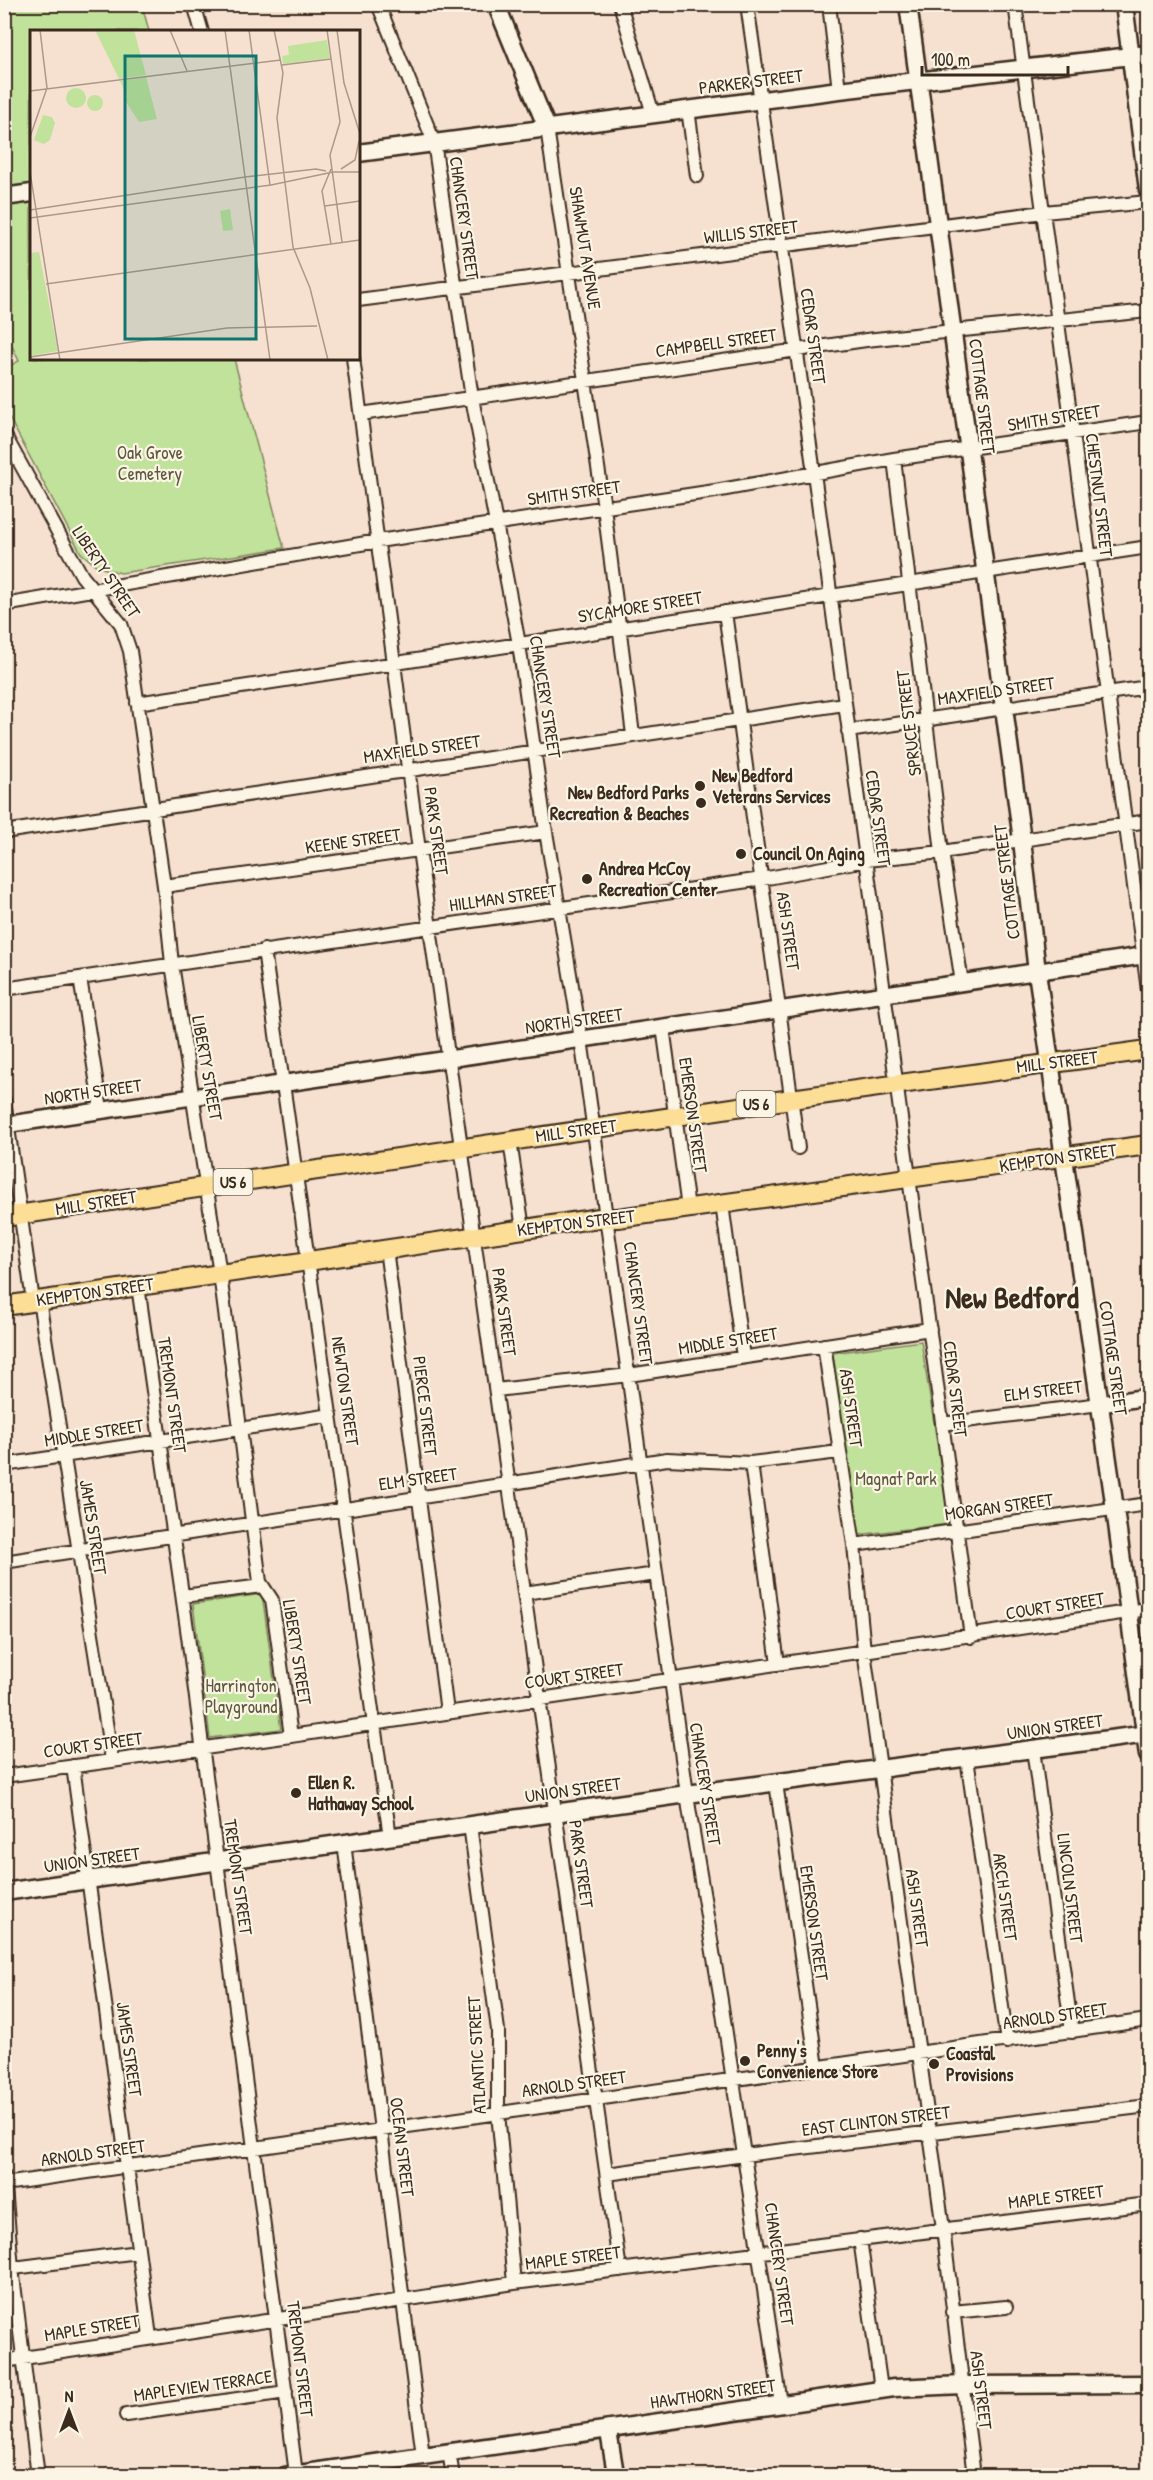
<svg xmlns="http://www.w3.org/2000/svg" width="1153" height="2480" font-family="'Patrick Hand',sans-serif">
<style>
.green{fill:#c0e29b;stroke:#7e865c;stroke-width:1.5}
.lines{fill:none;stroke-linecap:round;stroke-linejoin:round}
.minor-casing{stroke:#3b2a1e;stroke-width:16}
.tertiary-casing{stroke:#3b2a1e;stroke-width:20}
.secondary-casing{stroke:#3b2a1e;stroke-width:21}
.primary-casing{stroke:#3b2a1e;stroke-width:22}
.minor{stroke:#fcf5e5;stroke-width:12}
.tertiary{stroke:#fcf5e5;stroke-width:15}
.secondary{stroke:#fcf5e5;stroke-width:16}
.primary{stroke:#fdde96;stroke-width:18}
.poi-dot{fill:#3b2a1e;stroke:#fcf5e5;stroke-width:2}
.labels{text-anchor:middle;stroke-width:4.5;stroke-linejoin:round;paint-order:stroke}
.shield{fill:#fcf5e5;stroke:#75675a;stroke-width:1.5}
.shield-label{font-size:16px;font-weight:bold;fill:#3b2a1e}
.street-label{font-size:18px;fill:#3b2a1e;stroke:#fcf5e5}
.park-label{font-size:18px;fill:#5c583d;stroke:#fcf5e5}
.poi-label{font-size:18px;font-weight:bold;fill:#3b2a1e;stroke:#fcf5e5;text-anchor:start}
.town-label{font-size:30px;font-weight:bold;fill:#3b2a1e;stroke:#fcf5e5}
.inset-road{fill:none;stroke:#ab9889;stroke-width:1.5}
.view{fill:#0f766e;fill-opacity:0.15;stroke:#0f766e;stroke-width:3}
.inset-edge{fill:none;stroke:#3b2a1e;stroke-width:3}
</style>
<rect width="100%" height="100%" fill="#f6e1d0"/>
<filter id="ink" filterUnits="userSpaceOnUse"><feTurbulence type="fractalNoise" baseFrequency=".0167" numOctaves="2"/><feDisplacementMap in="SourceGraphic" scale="12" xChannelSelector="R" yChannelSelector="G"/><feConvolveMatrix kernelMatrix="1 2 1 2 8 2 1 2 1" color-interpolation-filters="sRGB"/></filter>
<g filter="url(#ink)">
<path class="green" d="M 4,5 L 142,5 L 149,31 L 32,32 L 31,184 L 5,187 Z
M 31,202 L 32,358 L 234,359 L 284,548 L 121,573 L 98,567 L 81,553 L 5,410 L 5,368 L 19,361 L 5,331 L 5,206 Z
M 921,1341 L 950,1524 L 857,1535 L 833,1353 Z
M 262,1594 L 281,1729 L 210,1738 L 193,1604 Z"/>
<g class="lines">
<defs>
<path id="minor" d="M 194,4 L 202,32
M 378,4 L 434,142 L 472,398 L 519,644 L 546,832 L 581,1039 L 689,1808 L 721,2000 L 781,2404
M 620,4 L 653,114
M 747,4 L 814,473 L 971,1637
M 829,4 L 839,90
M 1015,4 L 1148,990
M 688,109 L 697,176
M 547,128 L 604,507 L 633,735
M 358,300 L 1044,212 L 1148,202
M 353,358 L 419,850 L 620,2270
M 361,414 L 866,340 L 1148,311
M 4,434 L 82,576 L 121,624 L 130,651 L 164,886 L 172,964 L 220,1274 L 260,1582 L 272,1600 L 291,1736
M 894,459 L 942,852 L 962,983
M 4,605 L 378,541 L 715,491 L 894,459 L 1148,422
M 725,612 L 798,1148
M 137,703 L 1148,547
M 848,731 L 1148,687
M 4,832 L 844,704
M 164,886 L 546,832
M 264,950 L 390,1837
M 80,978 L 101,1110
M 4,989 L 762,879 L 866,860 L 942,852 L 1148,821
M 663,1027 L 688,1208
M 4,1100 L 33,1301
M 510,1141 L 523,1229
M 722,1204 L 743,1357
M 386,1249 L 447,1712
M 138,1286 L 188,1636 L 296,2474
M 39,1300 L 112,1760
M 824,1345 L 854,1545 L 864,1651 L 943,2229 L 974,2476
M 496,1390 L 629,1375 L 930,1329
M 942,1424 L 1100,1404
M 751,1463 L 778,1664
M 4,1465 L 331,1415
M 854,1545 L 1148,1504
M 4,1562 L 667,1459 L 751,1463 L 839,1452
M 524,1593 L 656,1574
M 183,1596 L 262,1586
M 1033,1749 L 1072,2032
M 967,1758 L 1007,2042
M 73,1766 L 150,2337
M 4,1776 L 291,1736 L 1148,1609
M 776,1783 L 817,2067
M 470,1825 L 498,2030 L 498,2113 L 514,2283
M 344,1843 L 423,2456
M 607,2174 L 744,2155 L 1148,2106
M 4,2176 L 12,2268 L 38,2476
M 4,2184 L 1148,2020
M 860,2239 L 881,2389
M 6,2269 L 138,2252
M 952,2312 L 1006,2307
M 4,2361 L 514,2283 L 1148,2204
M 126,2415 L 286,2392
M 449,2452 L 453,2476"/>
<path id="tertiary" d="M 4,1125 L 1148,955
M 1100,1404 L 1148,1397
M 608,2429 L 616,2476"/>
<path id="secondary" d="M 496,4 L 547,128
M 908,4 L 1022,840 L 1037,972 L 1115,1509 L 1148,1755
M 1124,4 L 1148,190
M 358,153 L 839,90 L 1148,54
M 4,197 L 32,193
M 4,1892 L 687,1794 L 1148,1734
M 285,2476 L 894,2388 L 963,2385 L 1148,2384"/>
<path id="primary" d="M 4,1217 L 791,1099 L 1148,1050
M 4,1306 L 599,1218 L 618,1218 L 1148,1145"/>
</defs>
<use href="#minor" class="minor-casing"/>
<use href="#tertiary" class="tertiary-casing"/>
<use href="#secondary" class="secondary-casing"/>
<use href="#primary" class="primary-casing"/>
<use href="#minor" class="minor"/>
<use href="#tertiary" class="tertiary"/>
<use href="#secondary" class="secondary"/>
<use href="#primary" class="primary"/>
</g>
</g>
<g class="poi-dot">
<circle cx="700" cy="786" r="6"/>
<circle cx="701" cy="803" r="6"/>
<circle cx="741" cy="854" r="6"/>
<circle cx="587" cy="879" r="6"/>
<circle cx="296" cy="1793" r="6"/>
<circle cx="745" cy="2061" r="6"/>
<circle cx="934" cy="2064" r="6"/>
</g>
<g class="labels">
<g class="shield">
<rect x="736.5" y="1091" width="39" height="26" rx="4.5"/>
<rect x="213.5" y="1169" width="39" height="26" rx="4.5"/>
</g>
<g class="shield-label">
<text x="756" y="1110">US 6</text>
<text x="233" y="1188">US 6</text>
</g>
<g class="street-label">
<text transform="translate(751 82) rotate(-7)" y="6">PARKER STREET</text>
<text transform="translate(464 218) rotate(82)" y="6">CHANCERY STREET</text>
<text transform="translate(751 232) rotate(-7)" y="6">WILLIS STREET</text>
<text transform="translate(585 248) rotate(81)" y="6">SHAWMUT AVENUE</text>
<text transform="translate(813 336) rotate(82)" y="6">CEDAR STREET</text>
<text transform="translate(716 343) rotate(-8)" y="6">CAMPBELL STREET</text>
<text transform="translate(982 396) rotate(83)" y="6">COTTAGE STREET</text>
<text transform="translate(1054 418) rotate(-9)" y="6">SMITH STREET</text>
<text transform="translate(574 493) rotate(-8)" y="6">SMITH STREET</text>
<text transform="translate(1099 495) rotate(83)" y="6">CHESTNUT STREET</text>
<text transform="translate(106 572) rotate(56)" y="6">LIBERTY STREET</text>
<text transform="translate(640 607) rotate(-9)" y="6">SYCAMORE STREET</text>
<text transform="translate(996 691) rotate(-8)" y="6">MAXFIELD STREET</text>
<text transform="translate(545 697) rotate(81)" y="6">CHANCERY STREET</text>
<text transform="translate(909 723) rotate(-97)" y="6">SPRUCE STREET</text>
<text transform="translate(422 749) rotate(-8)" y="6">MAXFIELD STREET</text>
<text transform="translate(878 818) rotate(82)" y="6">CEDAR STREET</text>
<text transform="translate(436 831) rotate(82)" y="6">PARK STREET</text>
<text transform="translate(353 841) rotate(-8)" y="6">KEENE STREET</text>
<text transform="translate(1007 882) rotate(-97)" y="6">COTTAGE STREET</text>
<text transform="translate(503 898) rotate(-8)" y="6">HILLMAN STREET</text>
<text transform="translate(788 931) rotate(82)" y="6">ASH STREET</text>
<text transform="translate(574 1021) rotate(-8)" y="6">NORTH STREET</text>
<text transform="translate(1057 1062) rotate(-7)" y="6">MILL STREET</text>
<text transform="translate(207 1068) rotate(80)" y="6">LIBERTY STREET</text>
<text transform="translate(93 1092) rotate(-8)" y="6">NORTH STREET</text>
<text transform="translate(693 1115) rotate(82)" y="6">EMERSON STREET</text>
<text transform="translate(576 1131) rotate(-8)" y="6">MILL STREET</text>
<text transform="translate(1058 1158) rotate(-8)" y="6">KEMPTON STREET</text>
<text transform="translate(96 1203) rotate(-9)" y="6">MILL STREET</text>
<text transform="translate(576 1223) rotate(-7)" y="6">KEMPTON STREET</text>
<text transform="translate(95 1292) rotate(-8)" y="6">KEMPTON STREET</text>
<text transform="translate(638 1303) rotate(82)" y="6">CHANCERY STREET</text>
<text transform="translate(504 1312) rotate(82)" y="6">PARK STREET</text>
<text transform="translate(728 1341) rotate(-9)" y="6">MIDDLE STREET</text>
<text transform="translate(1113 1358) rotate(82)" y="6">COTTAGE STREET</text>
<text transform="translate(955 1389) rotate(83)" y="6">CEDAR STREET</text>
<text transform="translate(345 1391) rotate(82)" y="6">NEWTON STREET</text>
<text transform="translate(1043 1391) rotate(-7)" y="6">ELM STREET</text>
<text transform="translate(172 1395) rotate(82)" y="6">TREMONT STREET</text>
<text transform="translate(425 1406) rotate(83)" y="6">PIERCE STREET</text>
<text transform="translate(851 1408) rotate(82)" y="6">ASH STREET</text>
<text transform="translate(94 1433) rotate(-9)" y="6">MIDDLE STREET</text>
<text transform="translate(418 1479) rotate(-8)" y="6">ELM STREET</text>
<text transform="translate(999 1507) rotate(-8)" y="6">MORGAN STREET</text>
<text transform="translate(93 1527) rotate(81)" y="6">JAMES STREET</text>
<text transform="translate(1055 1606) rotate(-9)" y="6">COURT STREET</text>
<text transform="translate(297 1652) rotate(81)" y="6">LIBERTY STREET</text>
<text transform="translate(574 1676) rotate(-8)" y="6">COURT STREET</text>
<text transform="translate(1055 1727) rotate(-8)" y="6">UNION STREET</text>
<text transform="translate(93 1745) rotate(-8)" y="6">COURT STREET</text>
<text transform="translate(705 1784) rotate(81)" y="6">CHANCERY STREET</text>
<text transform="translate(573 1790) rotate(-8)" y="6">UNION STREET</text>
<text transform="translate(92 1860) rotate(-8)" y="6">UNION STREET</text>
<text transform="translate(581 1864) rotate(82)" y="6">PARK STREET</text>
<text transform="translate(238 1877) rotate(82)" y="6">TREMONT STREET</text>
<text transform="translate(1070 1888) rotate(83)" y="6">LINCOLN STREET</text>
<text transform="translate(1005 1897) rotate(82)" y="6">ARCH STREET</text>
<text transform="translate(917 1908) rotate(82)" y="6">ASH STREET</text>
<text transform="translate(814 1923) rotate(82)" y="6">EMERSON STREET</text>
<text transform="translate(1055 2016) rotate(-8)" y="6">ARNOLD STREET</text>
<text transform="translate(129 2049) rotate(82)" y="6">JAMES STREET</text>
<text transform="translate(477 2055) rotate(-93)" y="6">ATLANTIC STREET</text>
<text transform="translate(574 2084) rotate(-8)" y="6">ARNOLD STREET</text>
<text transform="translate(876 2121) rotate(-7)" y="6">EAST CLINTON STREET</text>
<text transform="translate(402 2147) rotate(83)" y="6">OCEAN STREET</text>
<text transform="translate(93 2153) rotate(-8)" y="6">ARNOLD STREET</text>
<text transform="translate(1056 2197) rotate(-7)" y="6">MAPLE STREET</text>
<text transform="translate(573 2258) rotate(-7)" y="6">MAPLE STREET</text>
<text transform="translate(779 2264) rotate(82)" y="6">CHANCERY STREET</text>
<text transform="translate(92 2328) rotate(-9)" y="6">MAPLE STREET</text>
<text transform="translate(300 2359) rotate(83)" y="6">TREMONT STREET</text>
<text transform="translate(203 2386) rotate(-8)" y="6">MAPLEVIEW TERRACE</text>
<text transform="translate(981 2390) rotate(83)" y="6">ASH STREET</text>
<text transform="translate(713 2394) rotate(-8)" y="6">HAWTHORN STREET</text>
</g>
<g class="park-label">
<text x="150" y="459">Oak Grove<tspan x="150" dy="21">Cemetery</tspan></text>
<text x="896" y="1485">Magnat Park</text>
<text x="241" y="1692">Harrington<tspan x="241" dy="21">Playground</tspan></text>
</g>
<g class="poi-label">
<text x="712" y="782">New Bedford<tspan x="712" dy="21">Veterans Services</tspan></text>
<text x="689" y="799" text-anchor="end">New Bedford Parks<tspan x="689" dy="21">Recreation &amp; Beaches</tspan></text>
<text x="753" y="860">Council On Aging</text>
<text x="599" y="875">Andrea McCoy<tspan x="599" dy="21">Recreation Center</tspan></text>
<text x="308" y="1789">Ellen R.<tspan x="308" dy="21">Hathaway School</tspan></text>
<text x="757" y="2057">Penny's<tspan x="757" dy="21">Convenience Store</tspan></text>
<text x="946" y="2060">Coastal<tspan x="946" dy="21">Provisions</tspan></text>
</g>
<g class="town-label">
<text x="1012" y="1308">New Bedford</text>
</g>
</g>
<g transform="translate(30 30)">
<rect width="330" height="330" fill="#f6e1d0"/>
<path d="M 65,0 L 104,0 L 116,45 L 89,49 ZM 297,10 L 300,28 L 253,34 L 252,26 L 259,25 L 258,16 ZM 116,47 L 127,89 L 109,92 L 94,69 L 97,67 L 90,51 ZM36 68a10 10 0 1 1 20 0a10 10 0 1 1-20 0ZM57 73a8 8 0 1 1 16 0a8 8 0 1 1-16 0ZM 13,85 L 22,87 L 25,93 L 20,110 L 14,114 L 4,110 ZM 200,179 L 203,200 L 193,201 L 190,181 ZM 9,222 L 28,321 L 0,326 L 0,223 Z" fill="#c0e29b"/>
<path class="inset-road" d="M 140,0 L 157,41M 195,0 L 240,330M 219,0 L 240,155M 244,0 L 253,43 L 247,88 L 263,217 L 280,258 L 298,330M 297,0 L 310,92 L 300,125 L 312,212M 307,0 L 314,53 L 330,104M 252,35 L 301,29M 0,61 L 251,30M 0,107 L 17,58 L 10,0M 311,139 L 325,130 L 329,111M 0,142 L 30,330M 295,176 L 330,171M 0,180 L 215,147 L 286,139 L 296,141M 0,188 L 241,155 L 303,142 L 330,142M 301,214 L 292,161 L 301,139M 16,254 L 330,210M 0,327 L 197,298 L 287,296"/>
<path class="view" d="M 95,26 L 226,26 L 226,309 L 95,309 Z"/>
<rect width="330" height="330" class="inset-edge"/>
</g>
<rect width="1153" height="2480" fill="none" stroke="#fcf5e5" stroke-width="24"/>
<rect x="12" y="12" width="1129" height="2456" fill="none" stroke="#3b2a1e" stroke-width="2" filter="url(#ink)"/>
<g transform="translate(69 2411)" stroke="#fcf5e5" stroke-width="4.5" paint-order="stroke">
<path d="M0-4.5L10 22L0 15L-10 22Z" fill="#3b2a1e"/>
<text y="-9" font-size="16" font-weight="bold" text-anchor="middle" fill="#3b2a1e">N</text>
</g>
<path d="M922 66v9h146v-9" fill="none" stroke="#3b2a1e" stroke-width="3"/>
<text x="931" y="66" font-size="18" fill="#3b2a1e" stroke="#fcf5e5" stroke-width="4.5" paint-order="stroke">100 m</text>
</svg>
